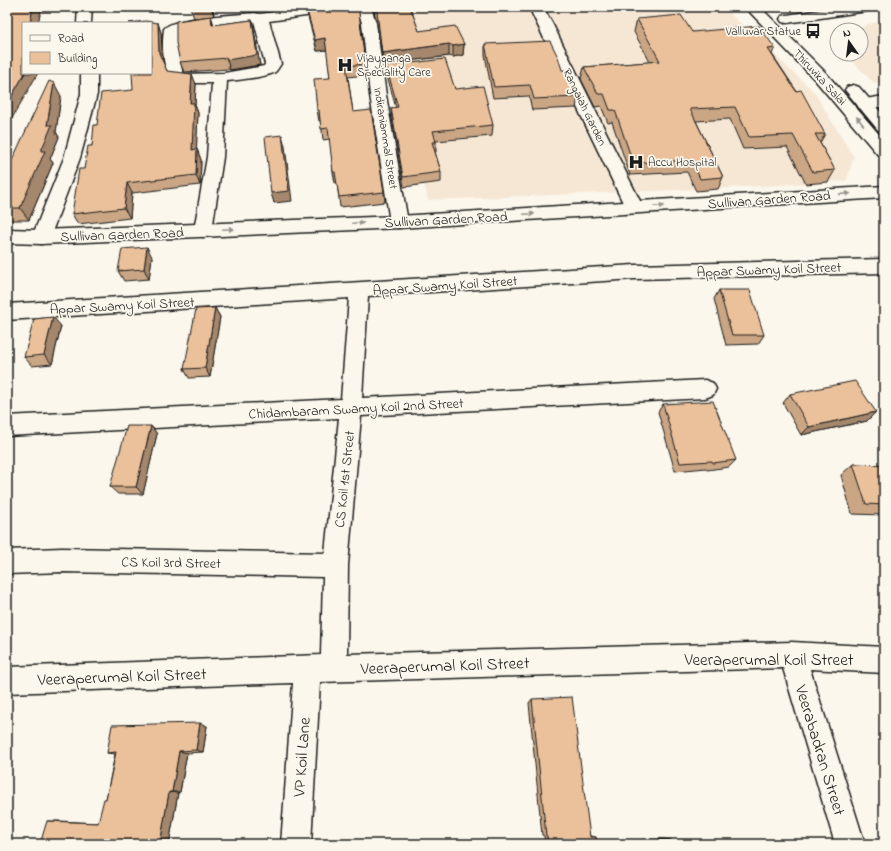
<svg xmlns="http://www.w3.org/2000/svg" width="891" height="851" font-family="'Indie Flower',sans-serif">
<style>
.built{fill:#f6e7d4}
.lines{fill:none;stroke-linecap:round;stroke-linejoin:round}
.street-casing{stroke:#1c1c1c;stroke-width:3}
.secondary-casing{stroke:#1c1c1c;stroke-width:3}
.street{fill:#fbf7ec;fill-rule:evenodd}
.secondary{fill:#fbf7ec;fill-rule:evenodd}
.wall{fill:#caa685;stroke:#1c1c1c}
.shaded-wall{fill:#a4876c;stroke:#1c1c1c}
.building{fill:#ebc19b;stroke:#1c1c1c}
.oneway{fill:#97948e}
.labels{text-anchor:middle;stroke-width:3.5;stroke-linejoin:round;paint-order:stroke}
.far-poi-label{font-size:12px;fill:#1c1c1c;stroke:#fbf7ec;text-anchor:start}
.far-street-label{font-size:12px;fill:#1c1c1c;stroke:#fbf7ec}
.street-label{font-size:14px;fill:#1c1c1c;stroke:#fbf7ec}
.near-street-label{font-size:17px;fill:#1c1c1c;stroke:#fbf7ec}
</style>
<rect width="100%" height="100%" fill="#fbf7ec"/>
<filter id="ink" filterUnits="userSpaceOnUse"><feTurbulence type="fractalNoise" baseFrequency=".025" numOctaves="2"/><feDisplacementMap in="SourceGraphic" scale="8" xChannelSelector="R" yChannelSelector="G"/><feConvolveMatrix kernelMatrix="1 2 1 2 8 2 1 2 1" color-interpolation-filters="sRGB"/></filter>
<g filter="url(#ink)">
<path class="built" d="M 383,7 L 723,7 L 814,92 L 854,157 L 846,181 L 726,188 L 428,200 Z
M 884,21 L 884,81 L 874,83 L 845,54 L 861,54 L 861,30 L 858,30 L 868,24 Z"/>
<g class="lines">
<defs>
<path id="street" d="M 78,7 L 92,7 L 91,23 L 77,23 Z
M 310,7 L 349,7 L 347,10 L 342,11 L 269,21 L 281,64 C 279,66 277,71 275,72 C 268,77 237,80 227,81 L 223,157 L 212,230 L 209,235 L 203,237 L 197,235 L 194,230 L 207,157 L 212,83 L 186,83 L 172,81 C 162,67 162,45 164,29 C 172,17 237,15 254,13 L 260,14 ZM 254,21 L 265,64 L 264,66 L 224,73 L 183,74 L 178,54 L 178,31 L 183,29 Z
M 357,7 L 371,7 L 376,23 L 386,95 L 408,222 L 405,227 L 399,228 L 393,227 L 390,222 L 370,95 L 362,23 Z
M 529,7 L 543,7 L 553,25 L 643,207 L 640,211 L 634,213 L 628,211 L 625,207 Z
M 839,7 L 874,7 L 872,10 L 867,11 L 787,23 L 782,22 L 780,19 L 782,16 L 787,15 Z
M 81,73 L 97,73 L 97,94 L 80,158 L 50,237 L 48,242 L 41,244 L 34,242 L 32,237 L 64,158 L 81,94 Z
M 884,96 L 884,106 L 865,109 L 859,108 L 857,104 L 859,100 Z
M 884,259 L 884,273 L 635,279 L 368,296 L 362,398 L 705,380 L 713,383 L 716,389 L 713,395 L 705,398 L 361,416 L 348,565 L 347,654 L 792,642 L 884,647 L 884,673 L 810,669 L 865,844 L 835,844 L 783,668 L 320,682 L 311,844 L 281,844 L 293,683 L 7,693 L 7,667 L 321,655 L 323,577 L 62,572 L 7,574 L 7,550 L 62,548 L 325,553 L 339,418 L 7,436 L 7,416 L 341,399 L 349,298 L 7,320 L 7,304 L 635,265 Z"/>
<path id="secondary" d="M 745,7 L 760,7 L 826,73 L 884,140 L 884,157 L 878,155 L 815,80 Z
M 853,85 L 859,87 L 884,116 L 884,131 L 878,130 L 845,90 L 847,87 Z
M 884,186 L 884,198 L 399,228 L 41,244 L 7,243 L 7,229 L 41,230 L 399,216 Z"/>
</defs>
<use href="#street" class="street-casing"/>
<use href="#secondary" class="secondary-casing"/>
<use href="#street" class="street"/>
<use href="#secondary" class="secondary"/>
</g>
<path class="wall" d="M 111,7 L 125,7 L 125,10 Z
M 190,7 L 213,7 L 214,16 L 194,18 Z
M 306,7 L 359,12 L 366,75 L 348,77 L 353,112 L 384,192 L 385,202 L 340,207 L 337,183 L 335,183 L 333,172 L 330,139 L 323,140 L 321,121 L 319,121 L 317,110 L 330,78 L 327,50 L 317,51 L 308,17 Z
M 373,7 L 410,7 L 419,31 L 464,44 L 463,55 L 453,57 L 449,56 L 383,64 L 377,23 Z
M 211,16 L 214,25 L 252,20 L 254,31 L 260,65 L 230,70 L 230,69 L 184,72 L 180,62 Z
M 637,19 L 692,32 L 775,48 L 772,54 L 825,134 L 820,143 L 835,170 L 828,182 L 806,184 L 787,147 L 743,149 L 730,119 L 696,121 L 723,177 L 718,189 L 696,191 L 687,172 L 630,175 L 612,122 L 608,123 L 601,106 L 595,107 L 581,79 L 584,67 L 650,62 L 634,32 Z
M 158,23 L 161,33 L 163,62 L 167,71 L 196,84 L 195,105 L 198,113 L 196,149 L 197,149 L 201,160 L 200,185 L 132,193 L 130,218 L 78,224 L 72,214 L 84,169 L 92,146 L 97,125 L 133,90 Z
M 485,44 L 562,70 L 578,97 L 576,108 L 532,110 L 529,96 L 493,98 L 485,55 Z
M 386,66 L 455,89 L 493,125 L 492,136 L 436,141 L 436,152 L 435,152 L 441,172 L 441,182 L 404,187 L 392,118 L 391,108 L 396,108 L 387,76 Z
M 61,96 L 56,132 L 59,137 L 50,159 L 53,163 L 29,220 L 7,220 L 7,171 Z
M 152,257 L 149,279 L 124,281 L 118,271 Z
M 719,290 L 764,335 L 758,344 L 726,345 L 714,299 Z
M 215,308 L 220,317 L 210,377 L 189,378 L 184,369 Z
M 61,326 L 52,364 L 32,366 L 24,357 Z
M 790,394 L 867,421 L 801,435 L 783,403 Z
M 663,404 L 736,460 L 729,467 L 707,470 L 706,468 L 675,471 L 658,412 Z
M 151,426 L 157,434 L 143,494 L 118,494 L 110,487 Z
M 853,464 L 884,465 L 884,515 L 852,514 L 841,475 Z
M 532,699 L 590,836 L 596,837 L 597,843 L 663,839 L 671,840 L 672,844 L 545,844 L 544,836 L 542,835 L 529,703 Z
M 207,726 L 203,752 L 187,753 L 180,792 L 178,793 L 169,844 L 47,821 L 60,821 L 98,823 L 106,799 L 115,754 L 107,753 Z"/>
<path class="shaded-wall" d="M 33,7 L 43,7 L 43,10 L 41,11 L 38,23 L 30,23 Z
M 211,7 L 213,7 L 214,16 Z
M 270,7 L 299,7 L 271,11 Z
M 211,16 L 214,27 L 212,25 Z
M 252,20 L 254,31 L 260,65 L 230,70 L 227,60 Z
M 158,23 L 161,33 L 163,64 L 159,53 Z
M 325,38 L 327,50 L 317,51 L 315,40 Z
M 449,44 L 449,56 L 383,64 L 382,53 Z
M 464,44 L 463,55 L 453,57 L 453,46 Z
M 25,73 L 38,73 L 7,127 L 7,104 Z
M 192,74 L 196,84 L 195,105 L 198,113 L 196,160 L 192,150 L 190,103 Z
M 54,83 L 61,96 L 56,132 L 59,137 L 50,159 L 53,163 L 29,220 L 20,208 L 41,151 L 47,125 Z
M 282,135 L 285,146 L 292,201 L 274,203 L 271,193 Z
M 197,149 L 201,160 L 200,185 L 196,175 Z
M 127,183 L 132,193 L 130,218 L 124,208 Z
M 147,247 L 152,257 L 149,279 L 144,269 Z
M 215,308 L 220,317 L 210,377 L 205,368 Z
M 53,317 L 61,326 L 52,364 L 44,355 Z
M 876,412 L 867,421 L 801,435 L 809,427 Z
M 151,426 L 157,434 L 143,494 L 136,487 Z
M 200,723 L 207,726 L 203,752 L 196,750 Z
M 179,751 L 187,753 L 180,792 L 172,792 Z
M 169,792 L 178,793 L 169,844 L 160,844 Z"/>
<path class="building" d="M 7,7 L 33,7 L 30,23 L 23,23 L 23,73 L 25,73 L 7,104 Z
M 306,7 L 358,7 L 359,12 L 365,64 L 346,66 L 353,112 L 371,110 L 384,192 L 339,197 L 335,172 L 333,172 L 328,128 L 321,129 L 319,110 L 317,110 L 314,79 L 330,78 L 325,38 L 315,40 Z
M 375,7 L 410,7 L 419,31 L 455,26 L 464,44 L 453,46 L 449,44 L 382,53 L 377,12 Z
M 681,15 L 692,32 L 759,26 L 775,48 L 768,49 L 796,91 L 801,90 L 825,134 L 815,134 L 835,170 L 813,172 L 793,135 L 749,137 L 735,107 L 690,109 L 723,177 L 700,179 L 692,160 L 633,163 L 615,110 L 610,110 L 604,94 L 598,94 L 584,67 L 660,61 L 637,19 Z
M 211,16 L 212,25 L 252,20 L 257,55 L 227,60 L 227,58 L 180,62 L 176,43 L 176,21 Z
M 146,21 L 158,23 L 159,53 L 167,71 L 192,74 L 190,103 L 194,103 L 192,150 L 197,149 L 196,175 L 127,183 L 124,208 L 72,214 L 79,169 L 84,169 L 88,146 L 92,146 L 94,125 L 97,125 L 101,93 L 133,90 L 132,73 L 151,73 L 151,23 L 129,23 Z
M 550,41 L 558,57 L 562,70 L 564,70 L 578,97 L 534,99 L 530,85 L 494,87 L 485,44 Z
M 445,59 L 455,89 L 483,86 L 493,125 L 433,131 L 436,142 L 432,142 L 441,172 L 403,177 L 391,108 L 398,107 L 386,66 Z
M 49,81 L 54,83 L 47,125 L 52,125 L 41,151 L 45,151 L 20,208 L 7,208 L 7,171 Z
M 282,135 L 289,191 L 271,193 L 265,137 Z
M 147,247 L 144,269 L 118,271 L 122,249 Z
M 719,290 L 750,290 L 764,335 L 732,335 Z
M 215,308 L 205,368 L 184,369 L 196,309 Z
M 53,317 L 44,355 L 24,357 L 34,319 Z
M 855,381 L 876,412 L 809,427 L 790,394 Z
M 713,401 L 736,460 L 713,463 L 712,461 L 680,463 L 663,404 Z
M 127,426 L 151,426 L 136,487 L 110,487 Z
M 853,464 L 884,465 L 884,505 L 866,504 Z
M 572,697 L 590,837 L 596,837 L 597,844 L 548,844 L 547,836 L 546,836 L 532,699 Z
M 200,723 L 196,750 L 179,751 L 172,792 L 169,792 L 160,844 L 40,844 L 47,821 L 98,823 L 104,799 L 106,799 L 116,752 L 107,753 L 112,725 Z
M 671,840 L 672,844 L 606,844 Z"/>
<defs><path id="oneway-solid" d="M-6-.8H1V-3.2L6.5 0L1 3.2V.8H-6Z"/></defs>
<g class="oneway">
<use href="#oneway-solid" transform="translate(860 121) rotate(-129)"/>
<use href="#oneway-solid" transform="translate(845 194) rotate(-4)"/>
<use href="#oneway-solid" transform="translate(659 206) rotate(-3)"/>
<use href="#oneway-solid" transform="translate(529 214) rotate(-3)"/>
<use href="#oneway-solid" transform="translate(358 223) rotate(-3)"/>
<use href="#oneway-solid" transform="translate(228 229) rotate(-3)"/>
</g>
</g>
<defs>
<symbol id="bus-bare" viewBox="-9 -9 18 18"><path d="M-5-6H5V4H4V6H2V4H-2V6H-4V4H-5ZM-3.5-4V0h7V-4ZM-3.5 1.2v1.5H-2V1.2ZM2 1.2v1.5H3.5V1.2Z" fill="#1c1c1c" stroke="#fbf7ec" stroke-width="2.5" paint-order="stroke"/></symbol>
<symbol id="hospital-bare" viewBox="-9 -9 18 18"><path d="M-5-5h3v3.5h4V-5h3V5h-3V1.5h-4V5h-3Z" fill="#1c1c1c" stroke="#fbf7ec" stroke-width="2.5" paint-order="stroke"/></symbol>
</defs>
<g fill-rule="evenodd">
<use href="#bus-bare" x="802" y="20" width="22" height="22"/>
<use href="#hospital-bare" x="334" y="54" width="22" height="22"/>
<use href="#hospital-bare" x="625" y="151" width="22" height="22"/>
</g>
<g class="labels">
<g class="far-poi-label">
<text x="801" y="35" text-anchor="end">Valluvar Statue</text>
<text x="357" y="62">Vijayganga<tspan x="357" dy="14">Speciality Care</tspan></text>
<text x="648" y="166">Accu Hospital</text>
</g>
<g class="far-street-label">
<text transform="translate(820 77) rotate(47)" y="4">Thiruvika Salai</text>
<text transform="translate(585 107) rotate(64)" y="4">Rangaiah Garden</text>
<text transform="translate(386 138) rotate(81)" y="4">Indiraniammal Street</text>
</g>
<g class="street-label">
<text transform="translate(769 199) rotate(-4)" y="5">Sullivan Garden Road</text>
<text transform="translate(446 219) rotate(-3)" y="5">Sullivan Garden Road</text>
<text transform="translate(122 234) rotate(-2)" y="5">Sullivan Garden Road</text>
<text transform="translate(769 269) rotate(-2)" y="5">Appar Swamy Koil Street</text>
<text transform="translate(445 285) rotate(-4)" y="5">Appar Swamy Koil Street</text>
<text transform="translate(122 305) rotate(-3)" y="5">Appar Swamy Koil Street</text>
<text transform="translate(356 408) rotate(-3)" y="5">Chidambaram Swamy Koil 2nd Street</text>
<text transform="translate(344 479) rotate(-84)" y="5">CS Koil 1st Street</text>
<text transform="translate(171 562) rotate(1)" y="5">CS Koil 3rd Street</text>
</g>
<g class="near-street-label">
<text x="769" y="665">Veeraperumal Koil Street</text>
<text transform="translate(445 665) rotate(-2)" y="6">Veeraperumal Koil Street</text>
<text transform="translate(122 676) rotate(-2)" y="6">Veeraperumal Koil Street</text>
<text transform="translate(821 750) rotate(73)" y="6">Veerabadran Street</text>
<text transform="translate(301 757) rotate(-86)" y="6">VP Koil Lane</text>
</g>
</g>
<rect width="891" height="851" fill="none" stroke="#fbf7ec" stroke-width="24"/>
<rect x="12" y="12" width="867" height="827" fill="none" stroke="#1c1c1c" stroke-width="1.5" filter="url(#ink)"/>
<rect x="22" y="22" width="130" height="52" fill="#fbf7ec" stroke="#a29f99"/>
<rect x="30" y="35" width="20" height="6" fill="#fbf7ec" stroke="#a29f99"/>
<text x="58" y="42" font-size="12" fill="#1c1c1c">Road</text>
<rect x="30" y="52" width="20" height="12" fill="#ebc19b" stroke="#a29f99"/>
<text x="58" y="62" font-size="12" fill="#1c1c1c">Building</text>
<g transform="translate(849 42) rotate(346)"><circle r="19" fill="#fbf7ec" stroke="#a29f99"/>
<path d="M0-3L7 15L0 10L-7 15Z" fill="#1c1c1c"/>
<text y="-6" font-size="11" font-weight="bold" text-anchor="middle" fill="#1c1c1c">N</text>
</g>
</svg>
